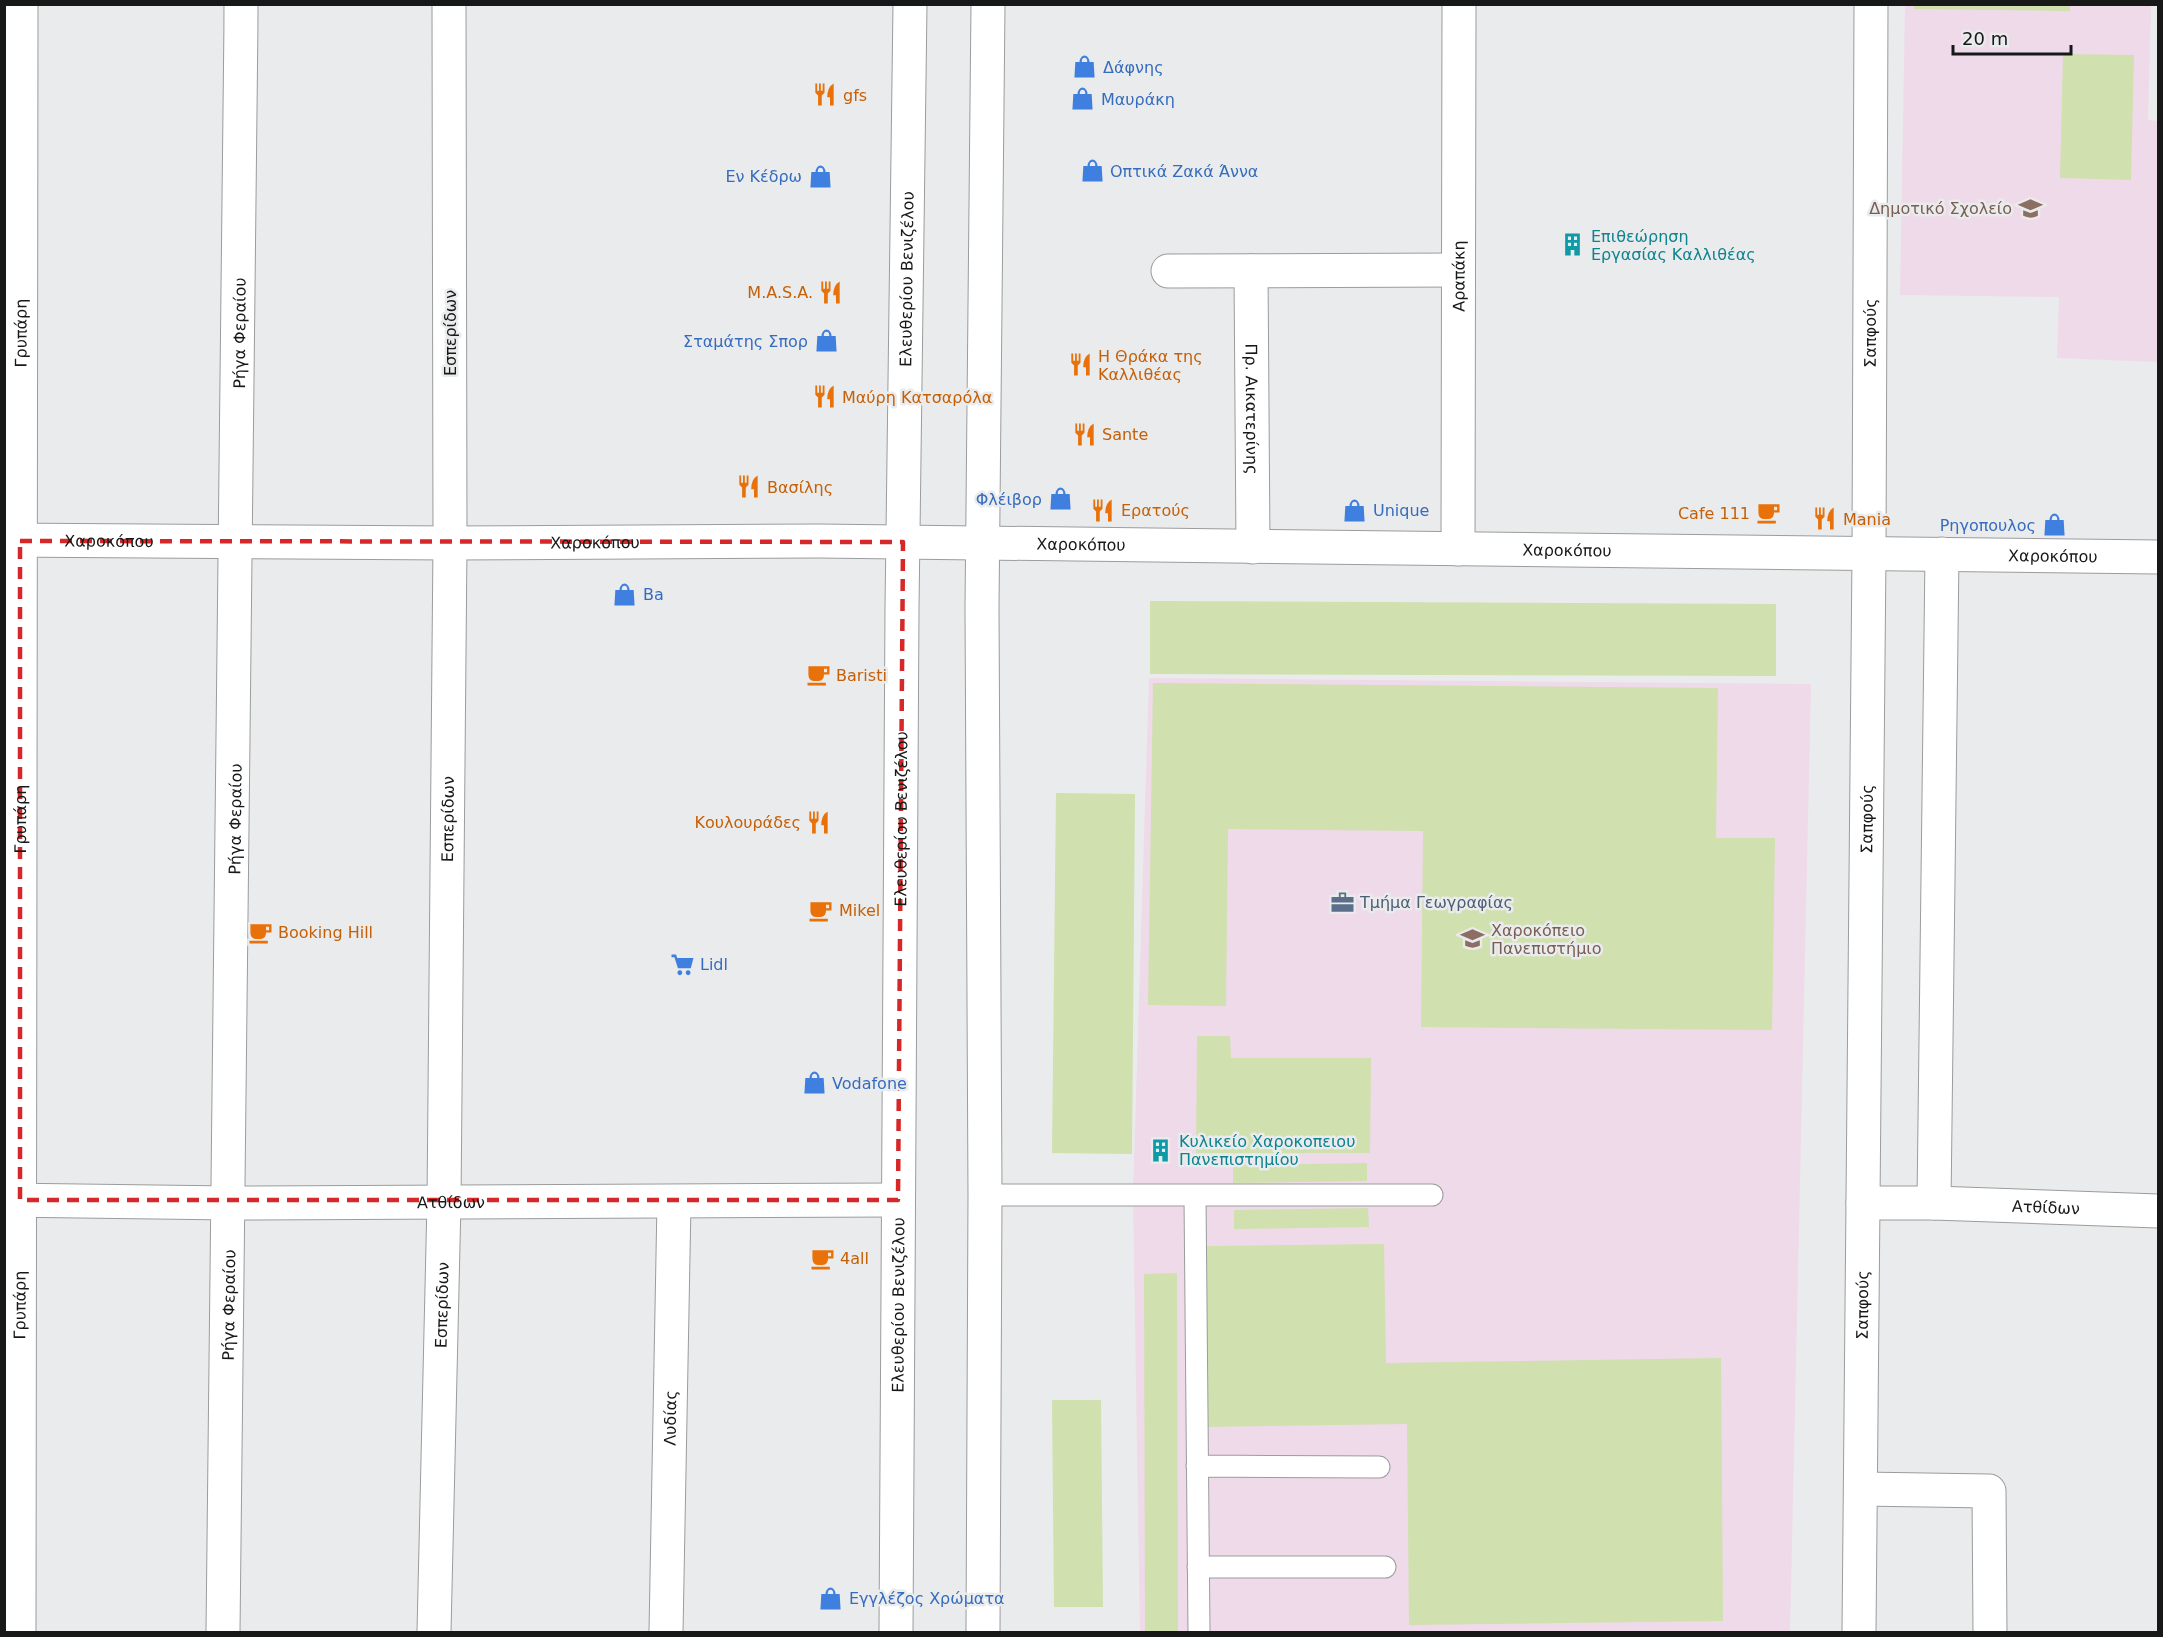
<svg xmlns="http://www.w3.org/2000/svg" width="2163" height="1637" font-family="'DejaVu Sans',sans-serif">
<style>
.education{fill:#efdae9}
.green{fill:#d0e0af}
.lines{fill:none;stroke-linecap:round;stroke-linejoin:round}
.lane-casing{stroke:#9a9c9d;stroke-width:23}
.street-casing{stroke:#9a9c9d;stroke-width:35}
.secondary-casing{stroke:#9a9c9d;stroke-width:35}
.primary-casing{stroke:#9a9c9d;stroke-width:35}
.lane{stroke:#fff;stroke-width:21}
.street{stroke:#fff;stroke-width:33}
.secondary{stroke:#fff;stroke-width:33}
.primary{stroke:#fff;stroke-width:33}
.marked{fill:none;stroke:#d62828;stroke-width:4.5;stroke-dasharray:12 8;stroke-linejoin:round}
.labels{text-anchor:middle;stroke-width:5;stroke-linejoin:round;paint-order:stroke}
.shop-label{font-size:16px;fill:#366cbe;stroke:#eaebec;text-anchor:start}
.food-label{font-size:16px;fill:#c56008;stroke:#eaebec;text-anchor:start}
.education-label{font-size:16px;fill:#785e54;stroke:#eaebec;text-anchor:end}
.culture-label{font-size:16px;fill:#0d838f;stroke:#eaebec;text-anchor:start}
.street-label{font-size:16px;fill:#171818;stroke:#eaebec}
.service-label{font-size:16px;fill:#4e5e75;stroke:#eaebec;text-anchor:start}
</style>
<rect width="100%" height="100%" fill="#eaebec"/>
<path class="education" d="M 1905,5 L 2151,5 L 2148,120 L 2158,121 L 2158,362 L 2057,358 L 2059,297 L 1900,295 Z
M 1149,678 L 1811,684 L 1790,1632 L 1140,1632 L 1133,1194 Z"/>
<path class="green" d="M 1914,5 L 2070,4 L 2070,11 L 1914,9 Z
M 2063,54 L 2134,55 L 2131,180 L 2060,178 Z
M 1150,601 L 1776,604 L 1776,676 L 1150,674 Z
M 1153,683 L 1718,688 L 1716,838 L 1775,838 L 1772,1030 L 1421,1027 L 1423,831 L 1228,829 L 1226,1006 L 1148,1005 Z
M 1056,793 L 1135,794 L 1132,1154 L 1052,1153 Z
M 1197,1036 L 1230,1036 L 1231,1058 L 1371,1058 L 1370,1153 L 1196,1153 Z
M 1367,1163 L 1367,1181 L 1233,1183 L 1233,1165 Z
M 1368,1208 L 1369,1227 L 1234,1229 L 1234,1210 Z
M 1384,1244 L 1386,1363 L 1721,1358 L 1723,1621 L 1409,1625 L 1407,1424 L 1207,1427 L 1205,1246 Z
M 1177,1273 L 1178,1632 L 1145,1632 L 1144,1274 Z
M 1052,1400 L 1101,1400 L 1103,1607 L 1054,1607 Z"/>
<g class="lines">
<defs>
<path id="lane" d="M 985,1195 L 1432,1195
M 1195,1196 L 1199,1632
M 1197,1466 L 1379,1467
M 1198,1567 L 1385,1567"/>
<g id="street">
<path d="M 1168,271 L 1458,270"/>
<path id="s1" d="M 1251,271 L 1253,547"/>
<path id="s2" d="M 1458,549 L 1459,4"/>
<path id="s3" d="M 4,1200 L 231,1203 L 898,1200"/>
<path id="s4" d="M 1863,1203 L 1934,1203 L 2158,1211"/>
<path d="M 1934,1203 L 1942,554"/>
<path d="M 1861,1489 L 1989,1491 L 1990,1632"/>
<path id="s5" d="M 19,1632 L 21,4"/>
<path id="s6" d="M 223,1632 C 233,1090 239,547 241,4"/>
<path id="s7" d="M 434,1632 L 444,1202 L 450,543 L 449,4"/>
<path id="s8" d="M 666,1632 L 674,1202"/>
<path id="s9" d="M 1859,1632 L 1869,554 L 1871,4"/>
</g>
<g id="secondary">
<path id="s10" d="M 4,540 L 450,543 L 819,541 L 2158,557"/>
</g>
<g id="primary">
<path id="s11" d="M 896,1632 L 902,608 L 910,4"/>
<path d="M 983,1632 L 985,1195 L 982,607 L 988,4"/>
</g>
</defs>
<use href="#lane" class="lane-casing"/>
<use href="#street" class="street-casing"/>
<use href="#secondary" class="secondary-casing"/>
<use href="#primary" class="primary-casing"/>
<use href="#lane" class="lane"/>
<use href="#street" class="street"/>
<use href="#secondary" class="secondary"/>
<use href="#primary" class="primary"/>
</g>
<path class="marked" d="M 20,541 L 903,542 L 898,1200 L 20,1200 Z"/>
<defs>
<symbol id="shop-bare" viewBox="-9 -9 18 18"><path d="M-5-2.5h2.3a2.7 3.5 0 0 1 5.4 0H5L5.5 6h-11ZM-1.5-2.5h3a1.5 2.3 0 0 0-3 0Z" fill="#3f7fe0" stroke="#eaebec" stroke-width="2.5" paint-order="stroke"/></symbol>
<symbol id="restaurant-bare" viewBox="-9 -9 18 18"><path d="M-5-6h1v4h1v-4h1v4h1v-4h1v5L-1.5 .5V6h-2V.5L-5-1ZM5-6V6H3V1.5H1.5Q1.5-4 5-6Z" fill="#e8710a" stroke="#eaebec" stroke-width="2.5" paint-order="stroke"/></symbol>
<symbol id="school-bare" viewBox="-9 -9 18 18"><path d="M0-5L7-2L0 1L-7-2ZM-4 1L0 2.5L4 1V4Q0 6-4 4Z" fill="#8d6e63" stroke="#eaebec" stroke-width="2.5" paint-order="stroke"/></symbol>
<symbol id="building-bare" viewBox="-9 -9 18 18"><path d="M-4-6H4V6H1V3H-1V6H-4ZM-2.5-4.3h1.7v1.8h-1.7ZM.8-4.3h1.7v1.8H.8ZM-2.5-1h1.7V.8h-1.7ZM.8-1h1.7V.8H.8Z" fill="#0f9aa8" stroke="#eaebec" stroke-width="2.5" paint-order="stroke"/></symbol>
<symbol id="cafe-bare" viewBox="-9 -9 18 18"><path d="M-5.5-4.5H6V0H3Q3 3.5 0 3.5H-2.5Q-5.5 3.5-5.5 0ZM3-3.2v2h1.7v-2ZM-6 4.5H4V6H-6Z" fill="#e8710a" stroke="#eaebec" stroke-width="2.5" paint-order="stroke"/></symbol>
<symbol id="office-bare" viewBox="-9 -9 18 18"><path d="M-6-3h4V-5.5h4V-3h4V5H-6ZM-1-4.5V-3h2v-1.5ZM-6 0V1H6V0Z" fill="#5c6f8a" stroke="#eaebec" stroke-width="2.5" paint-order="stroke"/></symbol>
<symbol id="university-bare" viewBox="-9 -9 18 18"><path d="M0-5L7-2L0 1L-7-2ZM-4 1L0 2.5L4 1V4Q0 6-4 4Z" fill="#8d6e63" stroke="#eaebec" stroke-width="2.5" paint-order="stroke"/></symbol>
<symbol id="supermarket-bare" viewBox="-9 -9 18 18"><path d="M-6-5.5h2.5l.6 2H6L4.5 2H-2.5L-4.4-4H-6ZM-1.5 3.2a1.3 1.3 0 1 0 .1 0ZM3 3.2a1.3 1.3 0 1 0 .1 0Z" fill="#3f7fe0" stroke="#eaebec" stroke-width="2.5" paint-order="stroke"/></symbol>
</defs>
<g fill-rule="evenodd">
<use href="#shop-bare" x="1068" y="50" width="33" height="33"/>
<use href="#restaurant-bare" x="808" y="78" width="33" height="33"/>
<use href="#shop-bare" x="1066" y="82" width="33" height="33"/>
<use href="#shop-bare" x="1076" y="154" width="33" height="33"/>
<use href="#shop-bare" x="804" y="160" width="33" height="33"/>
<use href="#school-bare" x="2014" y="192" width="33" height="33"/>
<use href="#building-bare" x="1556" y="228" width="33" height="33"/>
<use href="#restaurant-bare" x="814" y="276" width="33" height="33"/>
<use href="#shop-bare" x="810" y="324" width="33" height="33"/>
<use href="#restaurant-bare" x="1064" y="348" width="33" height="33"/>
<use href="#restaurant-bare" x="808" y="380" width="33" height="33"/>
<use href="#restaurant-bare" x="1068" y="418" width="33" height="33"/>
<use href="#restaurant-bare" x="732" y="470" width="33" height="33"/>
<use href="#shop-bare" x="1044" y="482" width="33" height="33"/>
<use href="#restaurant-bare" x="1086" y="494" width="33" height="33"/>
<use href="#shop-bare" x="1338" y="494" width="33" height="33"/>
<use href="#cafe-bare" x="1752" y="496" width="33" height="33"/>
<use href="#restaurant-bare" x="1808" y="502" width="33" height="33"/>
<use href="#shop-bare" x="2038" y="508" width="33" height="33"/>
<use href="#shop-bare" x="608" y="578" width="33" height="33"/>
<use href="#cafe-bare" x="802" y="658" width="33" height="33"/>
<use href="#restaurant-bare" x="802" y="806" width="33" height="33"/>
<use href="#office-bare" x="1326" y="886" width="33" height="33"/>
<use href="#cafe-bare" x="804" y="894" width="33" height="33"/>
<use href="#cafe-bare" x="244" y="916" width="33" height="33"/>
<use href="#university-bare" x="1456" y="922" width="33" height="33"/>
<use href="#supermarket-bare" x="666" y="948" width="33" height="33"/>
<use href="#shop-bare" x="798" y="1066" width="33" height="33"/>
<use href="#building-bare" x="1144" y="1134" width="33" height="33"/>
<use href="#cafe-bare" x="806" y="1242" width="33" height="33"/>
<use href="#shop-bare" x="814" y="1582" width="33" height="33"/>
</g>
<g class="labels">
<g class="shop-label">
<text x="1103" y="73">Δάφνης</text>
<text x="1101" y="105">Μαυράκη</text>
<text x="1110" y="177">Οπτικά Ζακά Άννα</text>
<text x="802" y="182" text-anchor="end">Εν Κέδρω</text>
<text x="808" y="347" text-anchor="end">Σταμάτης Σπορ</text>
<text x="1042" y="505" text-anchor="end">Φλέιβορ</text>
<text x="1373" y="516">Unique</text>
<text x="2036" y="531" text-anchor="end">Ρηγοπουλος</text>
<text x="643" y="600">Ba</text>
<text x="700" y="970">Lidl</text>
<text x="832" y="1089">Vodafone</text>
<text x="849" y="1604">Εγγλέζος Χρώματα</text>
</g>
<g class="food-label">
<text x="843" y="101">gfs</text>
<text x="813" y="298" text-anchor="end">M.A.S.A.</text>
<text x="1098" y="362">Η Θράκα της<tspan x="1098" dy="18">Καλλιθέας</tspan></text>
<text x="842" y="403">Μαύρη Κατσαρόλα</text>
<text x="1102" y="440">Sante</text>
<text x="767" y="493">Βασίλης</text>
<text x="1121" y="516">Ερατούς</text>
<text x="1750" y="519" text-anchor="end">Cafe 111</text>
<text x="1843" y="525">Mania</text>
<text x="836" y="681">Baristi</text>
<text x="801" y="828" text-anchor="end">Κουλουράδες</text>
<text x="839" y="916">Mikel</text>
<text x="278" y="938">Booking Hill</text>
<text x="840" y="1264">4all</text>
</g>
<g class="education-label">
<text x="2012" y="214">Δημοτικό Σχολείο</text>
<text x="1491" y="936" text-anchor="start">Χαροκόπειο<tspan x="1491" dy="18">Πανεπιστήμιο</tspan></text>
</g>
<g class="culture-label">
<text x="1591" y="242">Επιθεώρηση<tspan x="1591" dy="18">Εργασίας Καλλιθέας</tspan></text>
<text x="1179" y="1147">Κυλικείο Χαροκοπειου<tspan x="1179" dy="18">Πανεπιστημίου</tspan></text>
</g>
<g class="street-label">
<text dy="6" stroke="none"><textPath href="#s2" startOffset="273">Αραπάκη</textPath></text>
<text dy="6" stroke="none"><textPath href="#s11" startOffset="1353">Ελευθερίου Βενιζέλου</textPath></text>
<text dy="6" stroke="none"><textPath href="#s5" startOffset="1299">Γρυπάρη</textPath></text>
<text dy="6" stroke="none"><textPath href="#s6" startOffset="1299">Ρήγα Φεραίου</textPath></text>
<text transform="translate(450 333) rotate(-90)" y="6">Εσπερίδων</text>
<text dy="6" stroke="none"><textPath href="#s9" startOffset="1299">Σαπφούς</textPath></text>
<text dy="6" stroke="none"><textPath href="#s1" startOffset="138">Πρ. Αικατερίνης</textPath></text>
<text dy="6" stroke="none"><textPath href="#s10" startOffset="105">Χαροκόπου</textPath></text>
<text dy="6" stroke="none"><textPath href="#s10" startOffset="591">Χαροκόπου</textPath></text>
<text dy="6" stroke="none"><textPath href="#s10" startOffset="1077">Χαροκόπου</textPath></text>
<text dy="6" stroke="none"><textPath href="#s10" startOffset="1563">Χαροκόπου</textPath></text>
<text dy="6" stroke="none"><textPath href="#s10" startOffset="2049">Χαροκόπου</textPath></text>
<text dy="6" stroke="none"><textPath href="#s5" startOffset="813">Γρυπάρη</textPath></text>
<text dy="6" stroke="none"><textPath href="#s11" startOffset="813">Ελευθερίου Βενιζέλου</textPath></text>
<text dy="6" stroke="none"><textPath href="#s6" startOffset="813">Ρήγα Φεραίου</textPath></text>
<text dy="6" stroke="none"><textPath href="#s7" startOffset="813">Εσπερίδων</textPath></text>
<text dy="6" stroke="none"><textPath href="#s9" startOffset="813">Σαπφούς</textPath></text>
<text dy="6" stroke="none"><textPath href="#s3" startOffset="447">Ατθίδων</textPath></text>
<text dy="6" stroke="none"><textPath href="#s4" startOffset="183">Ατθίδων</textPath></text>
<text dy="6" stroke="none"><textPath href="#s5" startOffset="327">Γρυπάρη</textPath></text>
<text dy="6" stroke="none"><textPath href="#s6" startOffset="327">Ρήγα Φεραίου</textPath></text>
<text dy="6" stroke="none"><textPath href="#s11" startOffset="327">Ελευθερίου Βενιζέλου</textPath></text>
<text dy="6" stroke="none"><textPath href="#s9" startOffset="327">Σαπφούς</textPath></text>
<text dy="6" stroke="none"><textPath href="#s7" startOffset="327">Εσπερίδων</textPath></text>
<text dy="6" stroke="none"><textPath href="#s8" startOffset="214">Λυδίας</textPath></text>
</g>
<g class="service-label">
<text x="1360" y="908">Τμήμα Γεωγραφίας</text>
</g>
</g>
<rect width="2163" height="1637" fill="none" stroke="#171818" stroke-width="12"/>
<path d="M1953 45v9h118v-9" fill="none" stroke="#171818" stroke-width="3"/>
<text x="1962" y="45" font-size="18" fill="#171818" stroke="#eaebec" stroke-width="4.5" paint-order="stroke">20 m</text>
</svg>
